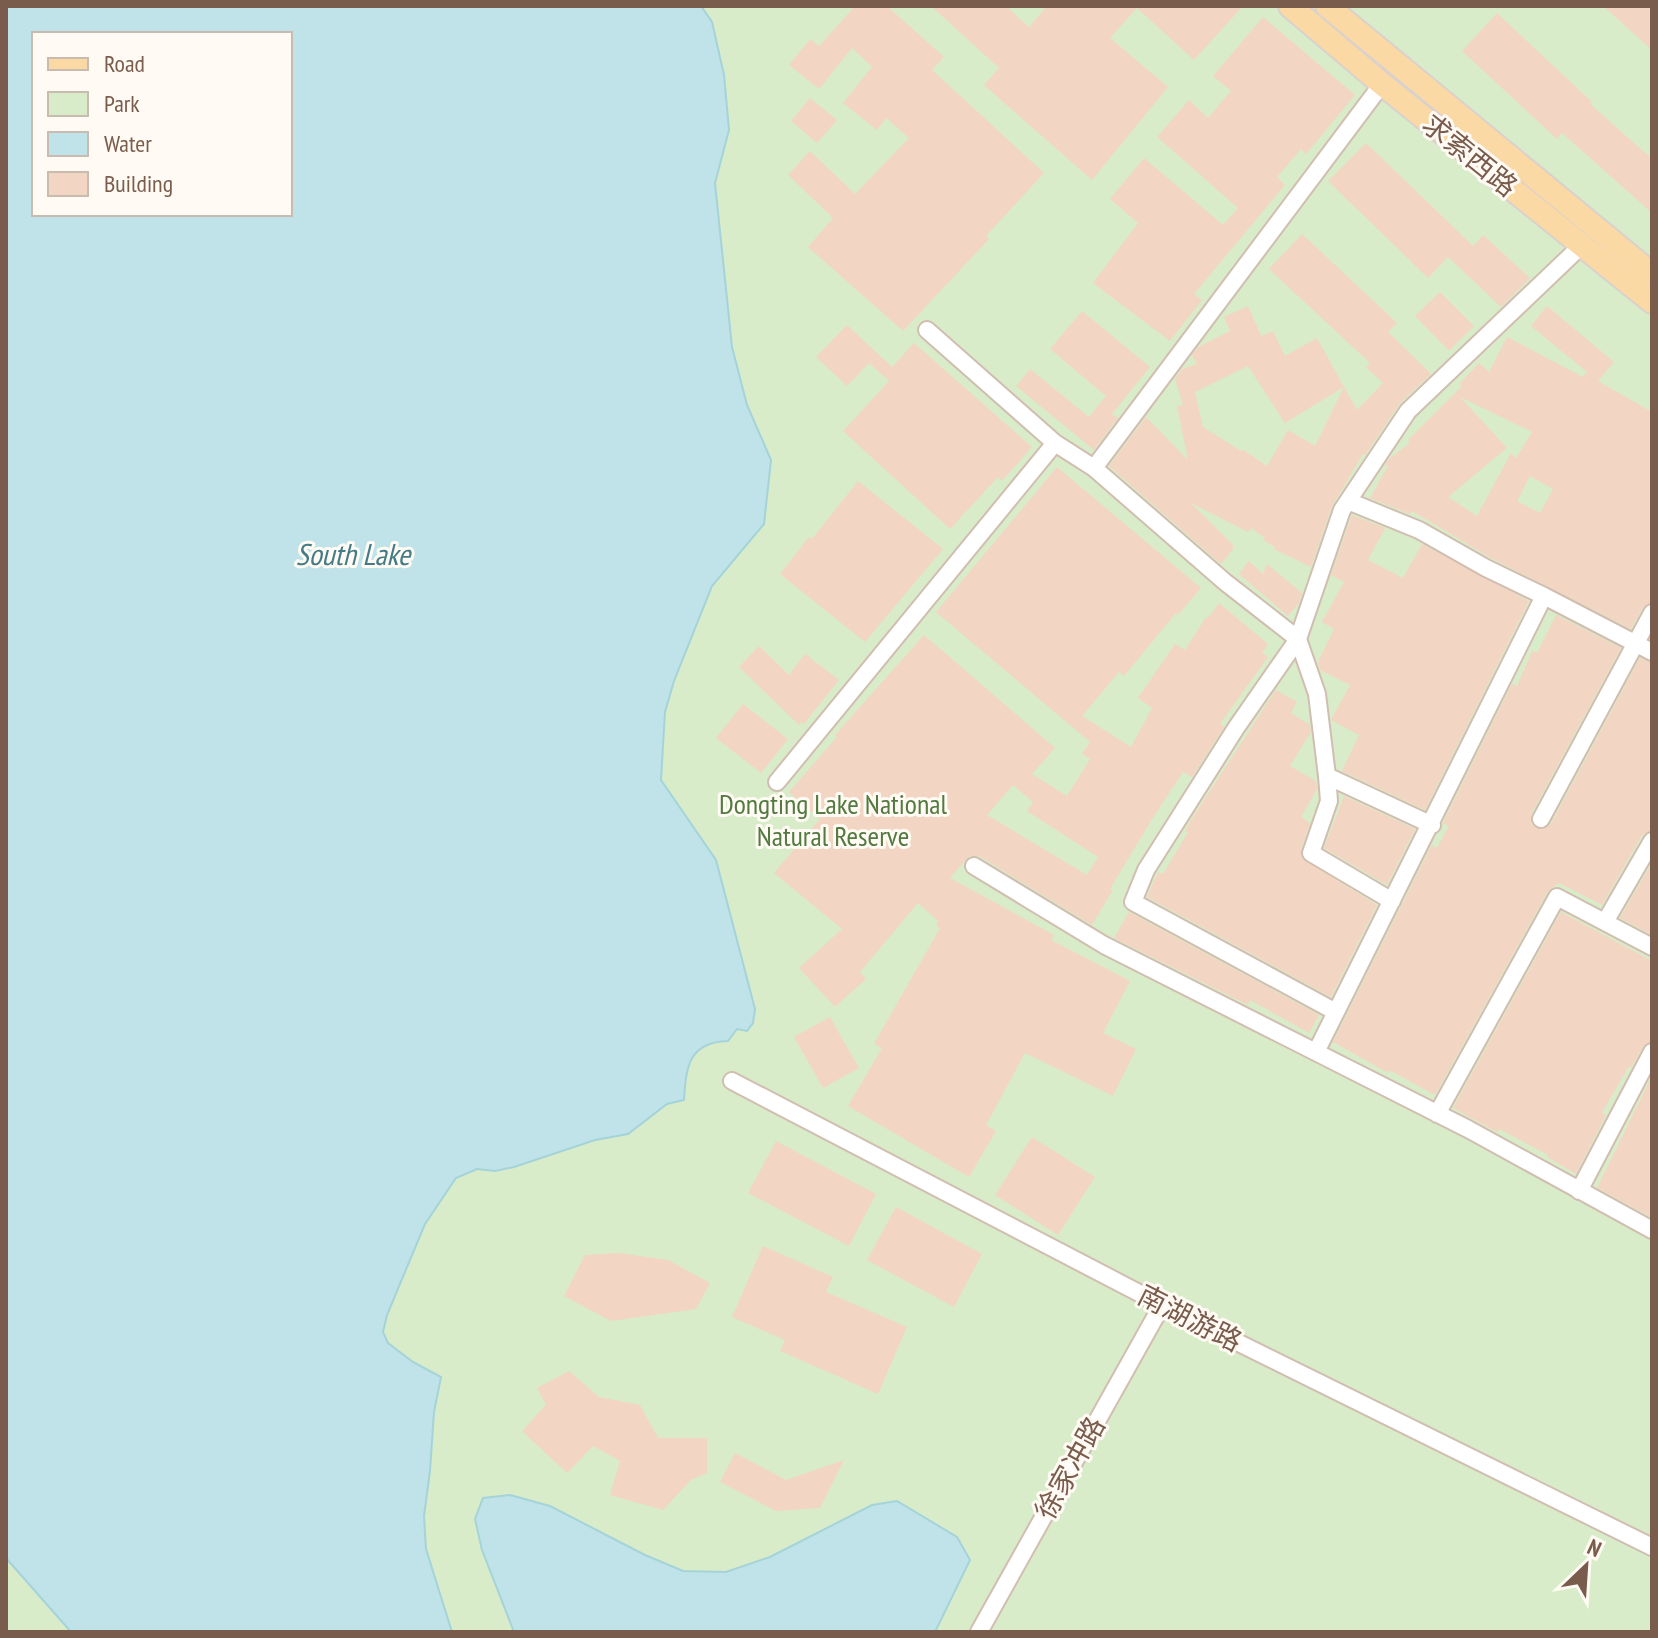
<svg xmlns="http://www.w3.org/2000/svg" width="1658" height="1638" font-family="'PT Sans Narrow','Noto Sans SC',sans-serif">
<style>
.green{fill:#d8ecc9;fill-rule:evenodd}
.water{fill:#bfe3e8;stroke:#a5d3da;stroke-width:2;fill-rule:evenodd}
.building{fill:#f3d5c3;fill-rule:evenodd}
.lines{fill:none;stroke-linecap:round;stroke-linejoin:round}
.minor-casing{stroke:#d1beb0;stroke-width:20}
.major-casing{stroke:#dad1cd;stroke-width:26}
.minor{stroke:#fff;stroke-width:16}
.major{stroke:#fbd9a5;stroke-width:22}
.labels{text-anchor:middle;stroke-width:6;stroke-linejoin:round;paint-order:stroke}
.street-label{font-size:28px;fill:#7a5c4d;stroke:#fffaf3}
.park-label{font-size:28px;fill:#537a41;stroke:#fffaf3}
.water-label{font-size:30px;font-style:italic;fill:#437c86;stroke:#fffaf3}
</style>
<rect width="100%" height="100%" fill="#fdf6ec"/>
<path class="green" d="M 6,6 L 1652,6 L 1652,1632 L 6,1632 ZM 34,34 L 290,34 L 290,214 L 34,214 Z"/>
<path class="water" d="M 6,6 L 701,6 L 712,22 L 724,75 L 729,130 L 715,183 L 732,347 L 747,405 L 771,460 L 764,524 L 712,586 L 674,681 L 665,712 L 661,780 L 716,860 L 755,1009 L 753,1023 L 747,1031 L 737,1029 L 728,1041 C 688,1042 686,1068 684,1100 L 667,1104 L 628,1134 L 595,1140 L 514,1167 L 495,1171 L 477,1169 L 456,1178 L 425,1224 L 387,1315 L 383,1332 L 388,1343 L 413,1362 L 441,1377 L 434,1412 L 430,1471 L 424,1516 L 426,1549 L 452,1632 L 71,1632 L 6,1558 ZM 34,34 L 290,34 L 290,214 L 34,214 Z
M 510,1495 L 550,1506 L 645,1555 L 683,1571 L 726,1572 L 770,1557 L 872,1505 L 897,1501 L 957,1537 L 970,1560 L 935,1632 L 514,1632 L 482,1550 L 475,1519 L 483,1498 Z"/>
<path class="building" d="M 855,6 L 887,6 L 944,57 L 932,70 L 1044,173 L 986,236 L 989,239 L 903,331 L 808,247 L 833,218 L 788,175 L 810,151 L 855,194 L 909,138 L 886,118 L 877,130 L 843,103 L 872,67 L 852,48 L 819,89 L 789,65 L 810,39 L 819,46 Z
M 931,6 L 1006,6 L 1029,27 L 1047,6 L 1243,6 L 1194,60 L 1137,8 L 1110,38 L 1168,87 L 1092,180 L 984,85 L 999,68 Z
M 1603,6 L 1652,6 L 1652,50 Z
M 1497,13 L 1592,102 L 1590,104 L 1652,159 L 1652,213 L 1562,133 L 1557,139 L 1462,51 Z
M 1263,17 L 1355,95 L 1306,154 L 1301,149 L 1277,177 L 1285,185 L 1194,294 L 1202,300 L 1170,341 L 1093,283 L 1138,223 L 1110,199 L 1144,158 L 1223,225 L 1238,208 L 1157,137 L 1189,100 L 1208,118 L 1231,91 L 1213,76 Z
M 810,98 L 837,120 L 817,143 L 791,121 Z
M 1366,143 L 1473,246 L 1483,235 L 1530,278 L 1501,307 L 1448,257 L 1428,278 L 1328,181 Z
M 1302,234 L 1397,323 L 1388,332 L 1431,374 L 1400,403 L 1365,455 L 1363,454 L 1332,506 L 1311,567 L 1274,549 L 1275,547 L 1263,540 L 1265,538 L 1251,528 L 1248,532 L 1191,503 L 1233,545 L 1233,549 L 1221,564 L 1109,466 L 1146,417 L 1188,460 L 1177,406 L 1183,405 L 1175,379 L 1182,369 L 1197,364 L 1192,355 L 1198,347 L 1230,331 L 1224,317 L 1248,306 L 1261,336 L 1273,331 L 1285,356 L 1317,338 L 1344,387 L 1285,423 L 1248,366 L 1195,392 L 1203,427 L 1241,451 L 1242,449 L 1267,466 L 1288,430 L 1315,446 L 1344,387 L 1357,410 L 1383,383 L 1366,367 L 1370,363 L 1269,269 Z
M 1440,292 L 1474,326 L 1449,351 L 1415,316 Z
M 1547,306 L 1614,362 L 1598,381 L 1652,412 L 1652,602 L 1643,607 L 1631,629 L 1491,558 L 1412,511 L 1410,514 L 1370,498 L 1388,466 L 1385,465 L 1389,459 L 1410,443 L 1408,440 L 1462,386 L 1459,384 L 1479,363 L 1489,372 L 1507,337 L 1583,377 L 1587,372 L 1531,326 ZM 1460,397 L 1532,432 L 1516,458 L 1511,453 L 1477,516 L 1448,497 L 1507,448 ZM 1530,476 L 1553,489 L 1540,513 L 1517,501 Z
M 1082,311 L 1150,367 L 1112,414 L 1118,418 L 1094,450 L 1016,386 L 1030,369 L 1089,417 L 1106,396 L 1050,349 Z
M 847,325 L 892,367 L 914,343 L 1032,447 L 1002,481 L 998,477 L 950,529 L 843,431 L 889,381 L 869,363 L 847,386 L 816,357 Z
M 1057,467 L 1201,588 L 1178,615 L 1176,613 L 1124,676 L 1119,672 L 1082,716 L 1131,747 L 1152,708 L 1138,698 L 1175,644 L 1185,650 L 1206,617 L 1208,618 L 1219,603 L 1268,644 L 1262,653 L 1268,657 L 1220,724 L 1224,727 L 1192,777 L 1183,772 L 1154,816 L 1110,889 L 1113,890 L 1092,925 L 979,856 L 969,856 L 950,878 L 1054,935 L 1051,940 L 1130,981 L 1103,1033 L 1136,1049 L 1113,1096 L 1025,1053 L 986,1125 L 996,1131 L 969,1177 L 848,1106 L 882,1048 L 874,1044 L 940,928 L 936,925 L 938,921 L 918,903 L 860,972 L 866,979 L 835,1007 L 799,968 L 842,929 L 774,873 L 820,819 L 789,792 L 837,737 L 835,735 L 924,635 L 1055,748 L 1032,774 L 1067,796 L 1090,759 L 1082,754 L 1090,742 L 936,612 ZM 1013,785 L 1033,802 L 1027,811 L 1098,857 L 1087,875 L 987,815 Z
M 858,481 L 943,549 L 865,642 L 780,574 L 809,537 L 812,539 Z
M 1352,515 L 1385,528 L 1368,560 L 1403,578 L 1422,544 L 1529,601 L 1425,810 L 1342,771 L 1359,735 L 1331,720 L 1350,685 L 1320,670 L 1318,662 L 1334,629 L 1322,622 L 1344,582 L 1331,575 Z
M 1249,561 L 1263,574 L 1267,564 L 1302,593 L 1299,603 L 1288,616 L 1239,574 Z
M 1556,615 L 1621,648 L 1531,814 L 1531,824 L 1541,830 L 1551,824 L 1640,658 L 1652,663 L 1652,830 L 1642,835 L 1602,905 L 1559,883 L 1548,891 L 1435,1095 L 1389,1070 L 1388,1073 L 1333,1042 L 1432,845 L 1437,848 L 1449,826 L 1443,823 L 1512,684 L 1517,686 L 1532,651 L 1537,653 Z
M 759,646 L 789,675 L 805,654 L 839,680 L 804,724 L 801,722 L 799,725 L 739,667 Z
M 1276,690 L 1297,702 L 1291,713 L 1310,725 L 1311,732 L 1290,766 L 1316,781 L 1317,789 L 1301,817 L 1310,823 L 1301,849 L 1301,858 L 1377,905 L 1331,997 L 1147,897 L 1158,872 L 1163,874 L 1188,832 L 1185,831 L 1193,817 Z
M 743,704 L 788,739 L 761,773 L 716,738 Z
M 1344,796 L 1415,829 L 1387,885 L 1324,848 Z
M 1652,863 L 1652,935 L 1620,918 Z
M 1129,912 L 1319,1015 L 1309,1033 L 1250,1000 L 1248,1005 L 1114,938 Z
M 1561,912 L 1652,961 L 1652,1041 L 1643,1046 L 1631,1068 L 1629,1066 L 1602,1113 L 1606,1115 L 1576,1174 L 1547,1157 L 1548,1155 L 1499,1129 L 1497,1132 L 1453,1108 Z
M 830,1017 L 859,1068 L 823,1088 L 794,1037 Z
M 1652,1076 L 1652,1211 L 1649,1216 L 1597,1188 Z
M 1032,1137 L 1095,1177 L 1058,1235 L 995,1195 Z
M 776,1141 L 876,1194 L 849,1246 L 748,1193 Z
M 896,1207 L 982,1254 L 954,1307 L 867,1260 Z
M 763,1246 L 833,1277 L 826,1292 L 907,1327 L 878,1394 L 780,1351 L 785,1340 L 732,1317 Z
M 619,1253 L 668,1260 L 710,1283 L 696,1309 L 611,1321 L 564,1296 L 585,1255 Z
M 569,1371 L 599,1397 L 640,1405 L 658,1438 L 707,1438 L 707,1473 L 691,1480 L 663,1510 L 610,1495 L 620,1461 L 593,1446 L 567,1473 L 522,1431 L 546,1405 L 537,1388 Z
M 735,1453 L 786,1480 L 844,1460 L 820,1508 L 776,1511 L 720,1482 Z"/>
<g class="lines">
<defs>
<path id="minor" d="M 927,330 L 1055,443 L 1094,468 L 1225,582 L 1298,639 L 1317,694 L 1327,776 L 1329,801 L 1311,853 L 1392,901
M 1094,468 L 1382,84
M 1348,501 L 1419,530 L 1486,568 L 1544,596
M 1327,776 L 1432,825
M 777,782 L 1055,443
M 1541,819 L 1652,613
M 974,866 L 1104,945 L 1468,1129 L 1652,1230
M 1605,922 L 1652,841
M 1336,1012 L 1133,902 L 1146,870 L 1236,728 L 1298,639 L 1342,510 L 1408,411 L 1582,245
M 1316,1052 L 1544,596 L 1652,652
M 732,1081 L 1162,1305 L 1652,1547
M 1437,1114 L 1557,897 L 1652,947
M 1579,1191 L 1652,1052
M 979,1632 L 1162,1305"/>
<path id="major" d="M 1290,6 L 1382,84 L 1652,302
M 1327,6 L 1652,274"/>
</defs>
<use href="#minor" class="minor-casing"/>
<use href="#major" class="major-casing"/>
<use href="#minor" class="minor"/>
<use href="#major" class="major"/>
</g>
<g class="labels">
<g class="street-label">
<text transform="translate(1470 155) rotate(39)" y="10">求索西路</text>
<text transform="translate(1190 1318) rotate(27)" y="10">南湖游路</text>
<text transform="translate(1070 1468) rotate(-61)" y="10">徐家冲路</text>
</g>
<g class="park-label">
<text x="833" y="814">Dongting Lake National<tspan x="833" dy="32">Natural Reserve</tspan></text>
</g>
<g class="water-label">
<text x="353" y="565">South Lake</text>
</g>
</g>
<rect width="1658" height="1638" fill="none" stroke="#7a5c4d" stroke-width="16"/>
<rect x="32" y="32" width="260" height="184" fill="#fffaf3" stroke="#cabbb1" stroke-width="2"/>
<rect x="48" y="58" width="40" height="12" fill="#fbd9a5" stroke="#cabbb1" stroke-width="2"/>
<text x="104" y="72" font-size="24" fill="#7a5c4d">Road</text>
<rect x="48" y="92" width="40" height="24" fill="#d8ecc9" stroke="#cabbb1" stroke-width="2"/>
<text x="104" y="112" font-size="24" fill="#7a5c4d">Park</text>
<rect x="48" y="132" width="40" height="24" fill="#bfe3e8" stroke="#cabbb1" stroke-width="2"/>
<text x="104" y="152" font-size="24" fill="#7a5c4d">Water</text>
<rect x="48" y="172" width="40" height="24" fill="#f3d5c3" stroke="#cabbb1" stroke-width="2"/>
<text x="104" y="192" font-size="24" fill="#7a5c4d">Building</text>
<g transform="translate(1586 1566) rotate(25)" stroke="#fffaf3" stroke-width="6" paint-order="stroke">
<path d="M0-6L14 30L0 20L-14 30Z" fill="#7a5c4d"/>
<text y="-12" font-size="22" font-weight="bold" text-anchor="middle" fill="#7a5c4d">N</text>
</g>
</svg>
